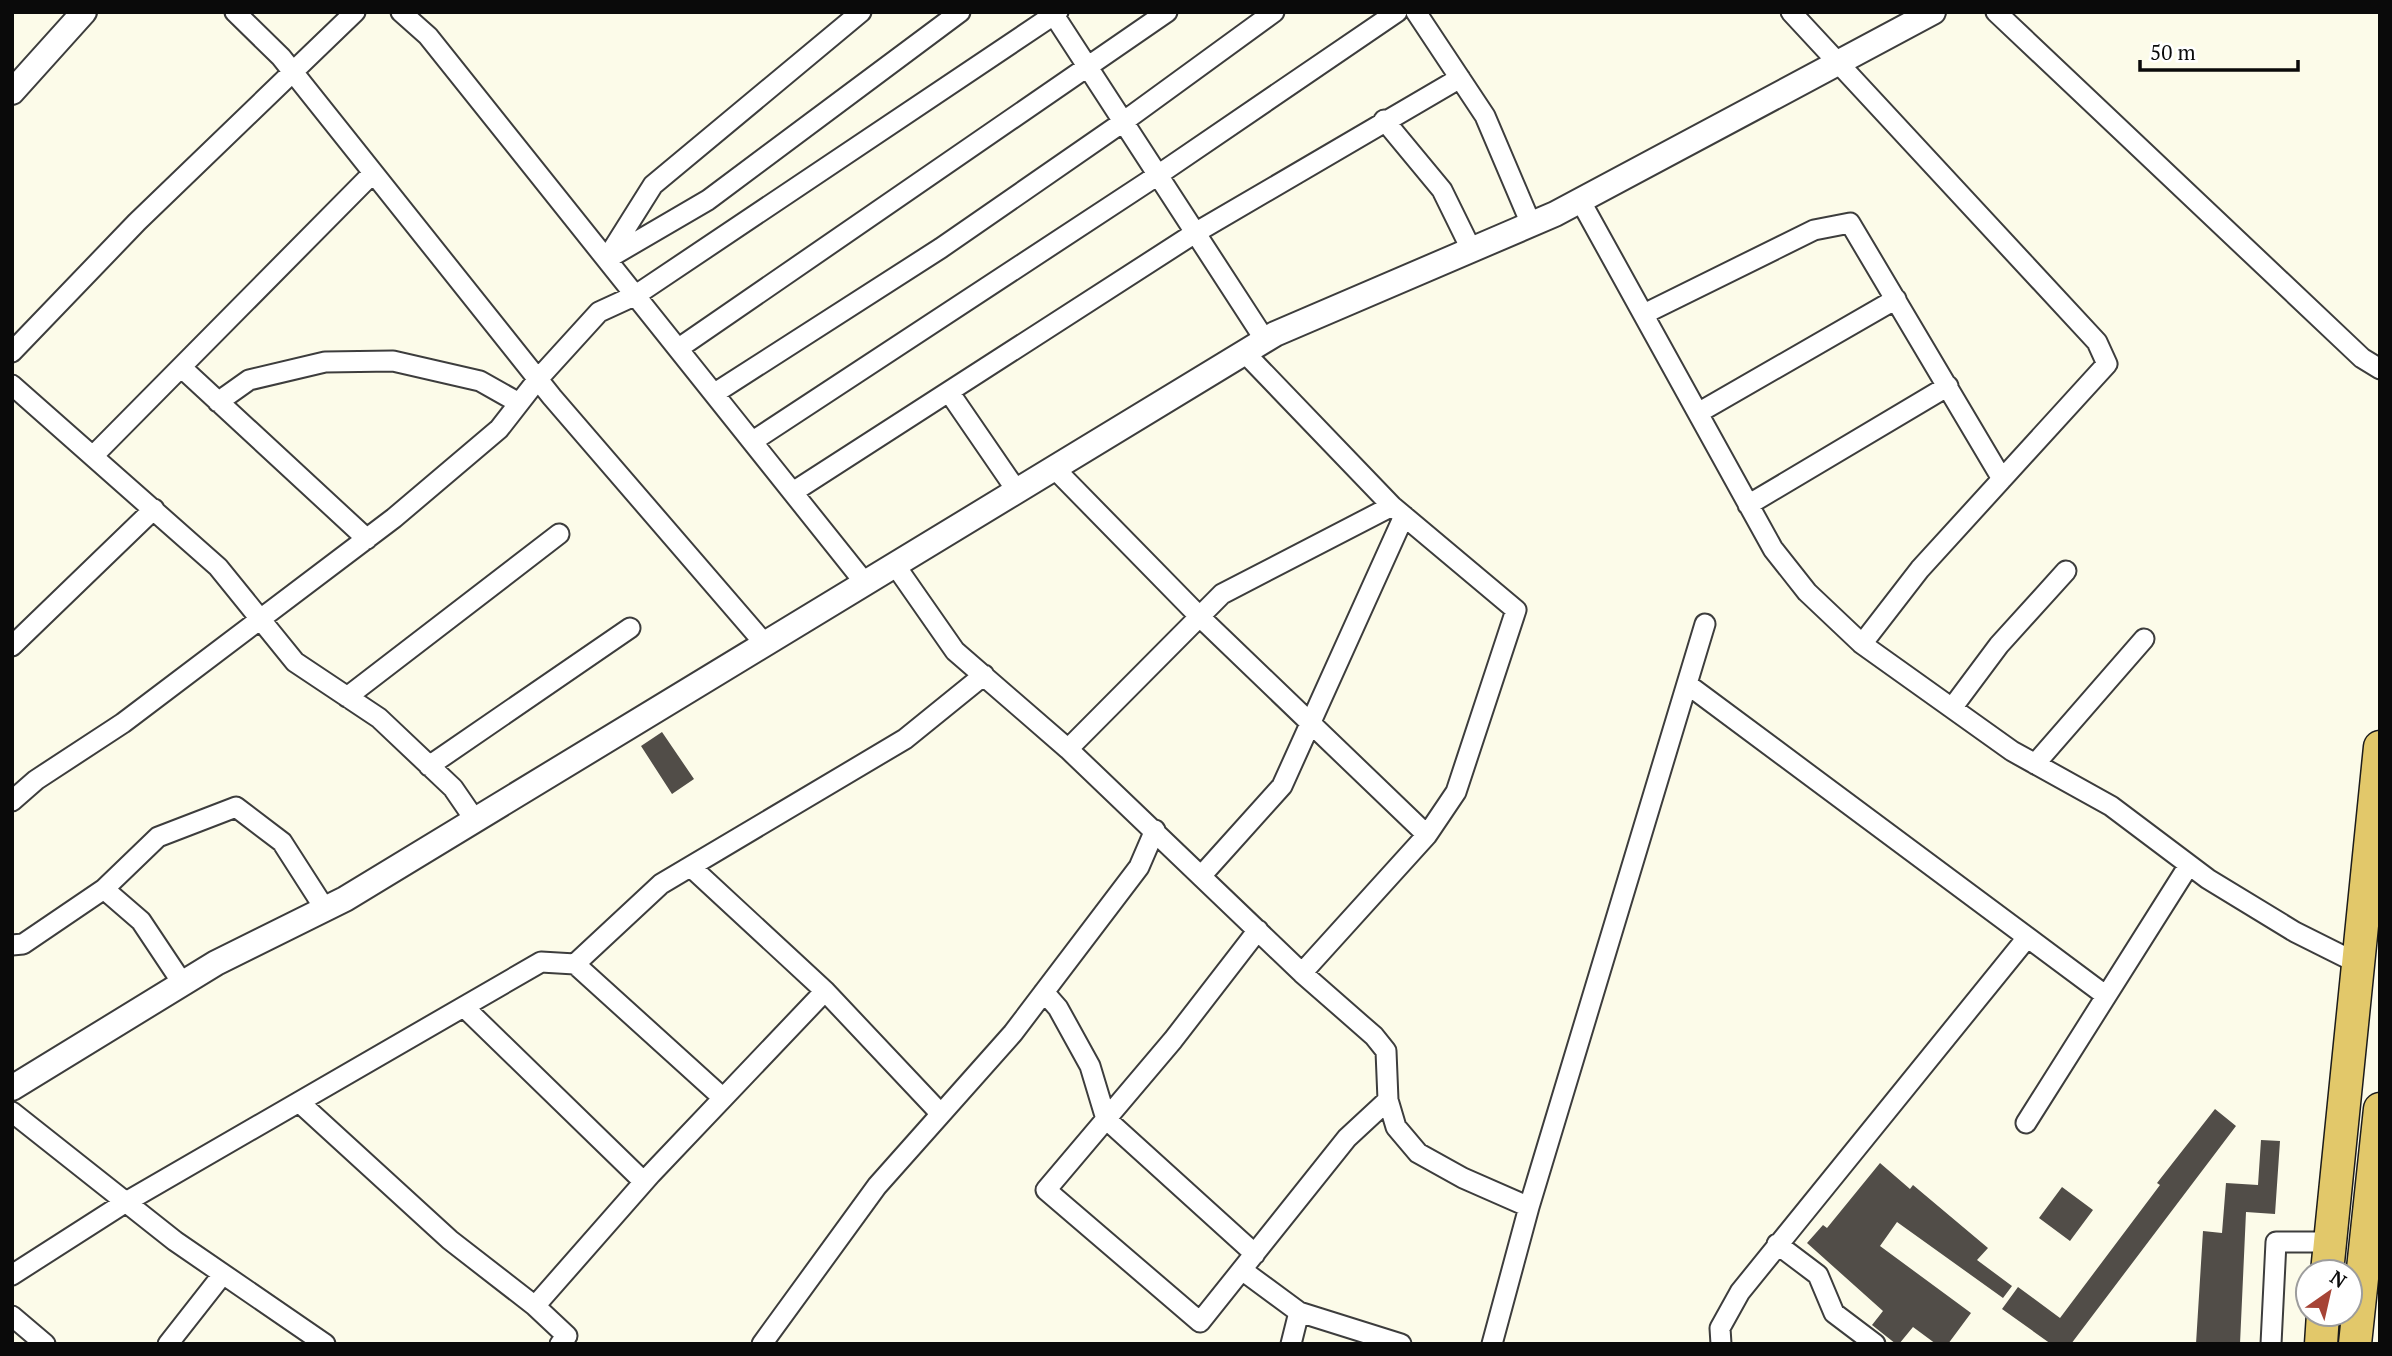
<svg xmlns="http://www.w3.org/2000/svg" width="2392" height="1356" font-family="'PT Serif',serif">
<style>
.building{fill:#514d48}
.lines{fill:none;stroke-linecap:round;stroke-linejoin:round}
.minor-casing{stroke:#3d3d3d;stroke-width:23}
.tertiary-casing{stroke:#3d3d3d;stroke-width:28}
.trunk-casing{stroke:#1b1b1b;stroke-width:35}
.minor{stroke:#fff;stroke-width:19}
.tertiary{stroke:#fff;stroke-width:24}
.trunk{stroke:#e2c86a;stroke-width:32}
</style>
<rect width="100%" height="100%" fill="#fcfbe9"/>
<path class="building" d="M 662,732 L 694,779 L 672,794 L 641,746 Z
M 2215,1109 L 2236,1126 L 2071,1344 L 2051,1344 L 2002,1309 L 2018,1287 L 2060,1318 L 2160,1185 L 2157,1183 Z
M 2261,1140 L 2280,1141 L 2275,1214 L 2246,1212 L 2240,1344 L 2196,1344 L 2203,1231 L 2222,1233 L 2226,1183 L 2258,1185 Z
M 1880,1163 L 1910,1189 L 1913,1185 L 1988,1248 L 1977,1260 L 2012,1286 L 2003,1298 L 1897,1222 L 1880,1246 L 1971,1313 L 1948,1344 L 1936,1344 L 1913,1327 L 1899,1344 L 1896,1344 L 1872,1325 L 1883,1311 L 1807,1243 L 1823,1225 L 1827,1228 Z
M 2062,1187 L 2093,1210 L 2070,1241 L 2039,1218 Z"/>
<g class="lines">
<defs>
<path id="minor" d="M 235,12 L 281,57 L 552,397 L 765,644
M 401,12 L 428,36 L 865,583
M 1052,12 L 1265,340
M 1416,12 L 1485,116 L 1531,224
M 1996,12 L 2362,358 L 2380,369
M 1384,120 L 1442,190 L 1471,249
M 1580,200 L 1773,549 L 1807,592 L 1862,644 L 1920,569 L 2107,364 L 2097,342 L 1791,12
M 609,255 L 653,185 L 861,12
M 607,259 L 708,200 L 960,12
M 1644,314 L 1814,230 L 1850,223 L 2002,479
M 679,348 L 1167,12
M 12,352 L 137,222 L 355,12
M 1244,352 L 1392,506 L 1516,610 L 1456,792 L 1427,835 L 1302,973
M 181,367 L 367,539
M 12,385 L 218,567 L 295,662 L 379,718 L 453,788 L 475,820
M 949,392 L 1017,491
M 715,393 L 941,248 L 1123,122 L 1274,12
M 218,402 L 249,380 L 325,362 L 393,361 L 480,381 L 519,403
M 1698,413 L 1896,299
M 753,441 L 1158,175 L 1397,12
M 93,456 L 373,173
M 1054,468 L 1199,616 L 1427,835
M 793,492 L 1195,233 L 1460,78
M 1748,505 L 1948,386
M 895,565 L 955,651 L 1068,749 L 1302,973 L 1374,1036 L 1386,1051 L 1388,1100 L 1396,1127 L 1418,1153 L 1463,1178 L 1529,1207
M 1862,644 L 2012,751 L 2111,806 L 2208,879 L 2295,932 L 2359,964
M 12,646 L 154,509
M 1687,684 L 2105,995
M 347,697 L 559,534
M 1952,708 L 1999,645 L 2066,571
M 1068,749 L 1222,594 L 1392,506
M 2035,764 L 2144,639
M 429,766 L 630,628
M 12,801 L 36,780 L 123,723 L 394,518 L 499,429 L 538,379 L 599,312 L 636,295 L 1058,12
M 691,867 L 825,991 L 941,1114
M 1202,875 L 1282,786 L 1404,516
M 104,889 L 158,837 L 236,807 L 282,842 L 325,909
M 1258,930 L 1173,1040 L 1046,1190 L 1200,1322 L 1347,1138 L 1388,1100
M 12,945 L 23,944 L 104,889 L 141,921 L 183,984
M 575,964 L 723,1098
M 1044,992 L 1058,1008 L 1090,1066 L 1106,1119 L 1255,1254
M 464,1007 L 644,1182
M 299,1102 L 450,1240 L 535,1306
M 12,1112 L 175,1241 L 325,1344
M 2026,1123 L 2189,865
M 1777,1244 L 1818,1275 L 1834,1313 L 1875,1344
M 1242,1270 L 1299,1312 L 1401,1344
M 12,1275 L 126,1202 L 541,962 L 575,964 L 661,884 L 905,739 L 984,675
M 12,1316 L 45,1344
M 168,1344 L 223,1274
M 560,1344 L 567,1336 L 535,1306 L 651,1174 L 825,991
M 762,1344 L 877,1186 L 1013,1033 L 1139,867 L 1155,830
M 1291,1344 L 1299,1312
M 1492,1344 L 1529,1207 L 1705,624
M 1721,1344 L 1720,1328 L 1740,1292 L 2026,939
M 2271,1344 L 2276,1242 L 2330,1242"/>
<path id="tertiary" d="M 12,92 L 84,12
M 12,1088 L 216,963 L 345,899 L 1275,334 L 1555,214 L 1933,12"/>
<path id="trunk" d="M 2327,1272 L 2380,747
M 2321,1344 L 2323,1314
M 2355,1344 L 2380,1109"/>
</defs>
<use href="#minor" class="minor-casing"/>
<use href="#tertiary" class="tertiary-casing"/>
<use href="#trunk" class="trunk-casing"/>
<use href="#minor" class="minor"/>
<use href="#tertiary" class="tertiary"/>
<use href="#trunk" class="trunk"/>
</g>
<rect width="2392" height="1356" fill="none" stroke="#0a0a0a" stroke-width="28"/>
<g transform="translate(2329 1293) rotate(34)"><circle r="33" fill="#ffffff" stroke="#9d9d9d" stroke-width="2"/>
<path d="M0-5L12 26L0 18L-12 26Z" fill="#a64436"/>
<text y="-10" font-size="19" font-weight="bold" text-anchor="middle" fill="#0a0a0a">N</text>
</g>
<path d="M2140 60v10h158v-10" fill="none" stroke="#0a0a0a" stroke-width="3.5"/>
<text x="2150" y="60" font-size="21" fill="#0a0a0a" stroke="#ffffff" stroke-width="5" paint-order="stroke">50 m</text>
</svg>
